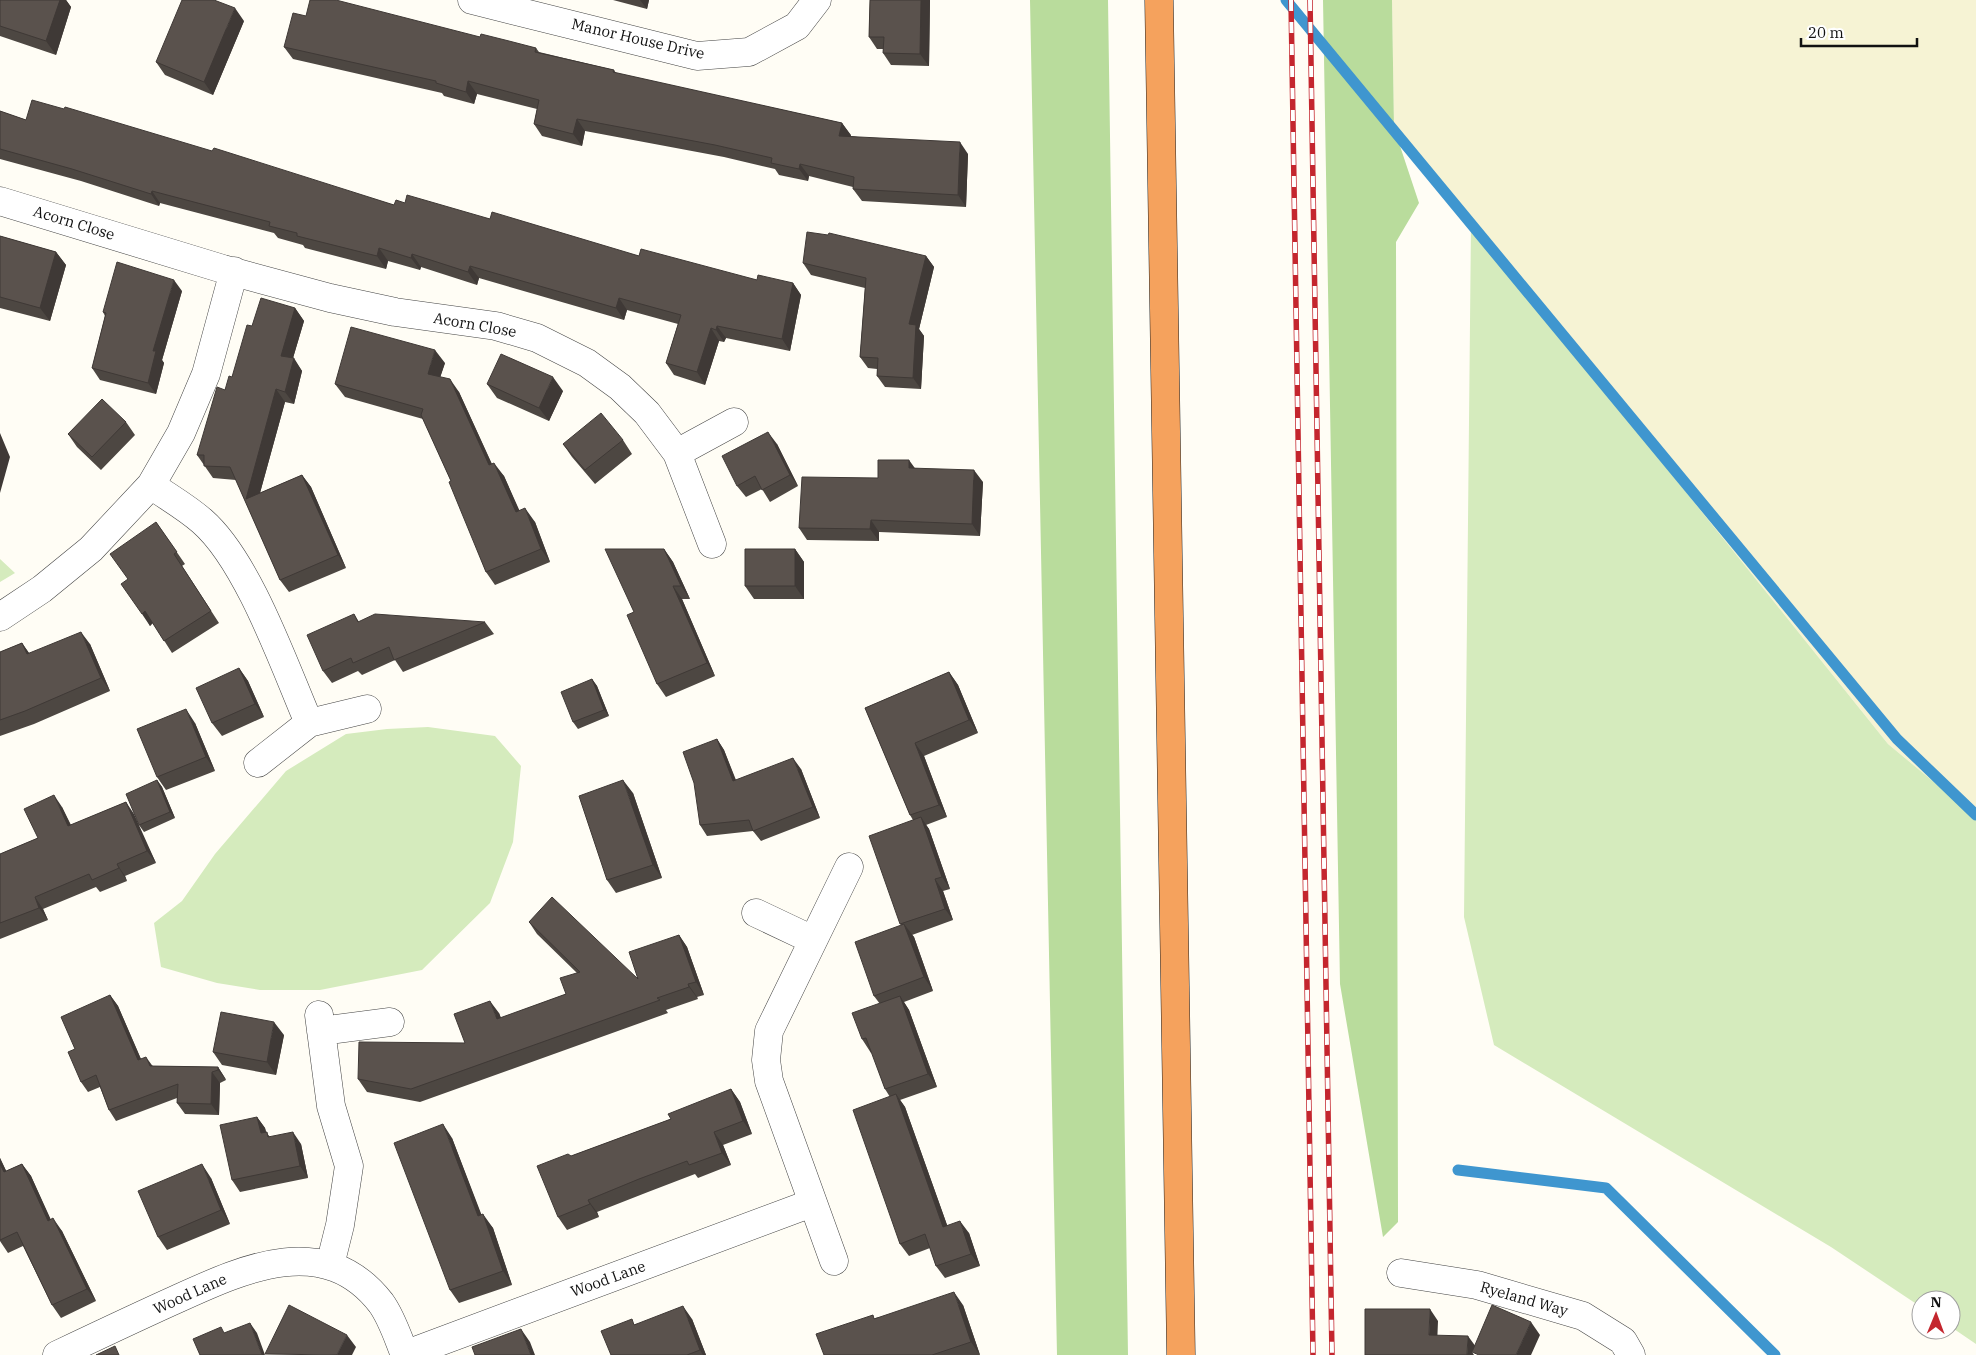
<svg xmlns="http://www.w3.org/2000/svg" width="1976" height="1355" font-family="'IBM Plex Serif',serif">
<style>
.farmland{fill:#f6f3d4}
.green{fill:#d5ebbd}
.forest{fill:#b9dc9c}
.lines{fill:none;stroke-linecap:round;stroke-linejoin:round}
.stream{stroke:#3f96cf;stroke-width:11}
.street-casing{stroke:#444;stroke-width:29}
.highway-casing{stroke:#222;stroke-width:29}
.street{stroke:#fff;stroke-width:28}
.highway{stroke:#f5a25d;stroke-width:28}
.rail-casing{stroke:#c4262e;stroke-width:5.5}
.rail{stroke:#fff;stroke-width:4;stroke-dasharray:11;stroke-linecap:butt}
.wall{fill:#4d4742}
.shaded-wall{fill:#3f3936}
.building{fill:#5a524d;stroke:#3f3936}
.labels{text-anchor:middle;stroke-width:5;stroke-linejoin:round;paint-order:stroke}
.street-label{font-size:15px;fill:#111;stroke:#fff}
</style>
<rect width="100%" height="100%" fill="#fffdf5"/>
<path class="farmland" d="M 1392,0 L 1976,0 L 1976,817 L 1888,744 L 1394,128 Z"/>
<path class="green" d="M 1471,224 L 1888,744 L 1976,817 L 1976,1344 L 1951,1327 L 1951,1300 L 1921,1300 L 1921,1307 L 1831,1247 L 1494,1045 L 1464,917 Z
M 0,559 L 15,573 L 0,582 Z
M 428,727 L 495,736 L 521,766 L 513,842 L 490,903 L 422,970 L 320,990 L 260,990 L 217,983 L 161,967 L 154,923 L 182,901 L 215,854 L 286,771 L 346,734 L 387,729 Z"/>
<path class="forest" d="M 1030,0 L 1108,0 L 1128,1355 L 1057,1355 Z
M 1323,0 L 1392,0 L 1394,128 L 1419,203 L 1396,242 L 1398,1222 L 1383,1237 L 1340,984 Z"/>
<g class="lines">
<path class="stream" d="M 1286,0 L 1897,739 L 1976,815
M 1458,1170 L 1606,1188 L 1775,1355"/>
<defs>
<path id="street" d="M 472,0 L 697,56 L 749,52 L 797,26 L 817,0
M 0,201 L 223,269 L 330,298 L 395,312 L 496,326 L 537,338 L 587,363 L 620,387 L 647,413 L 677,453 L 712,544
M 677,453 L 734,422
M 151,485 C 168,497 186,507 202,521 C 248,561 284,665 309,723
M 0,617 L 42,589 L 91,549 L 151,485 L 181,433 L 206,374 L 234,271
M 258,763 L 309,723 L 367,709
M 756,913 L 813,940
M 319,1015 L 331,1106 L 349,1166 L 340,1225 L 330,1265
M 321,1031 L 390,1022
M 834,1261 L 769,1081 L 766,1060 L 769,1031 L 849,867
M 1401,1273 L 1477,1285 L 1583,1316 L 1623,1341 L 1631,1355
M 57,1355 C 97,1336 137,1317 177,1299 C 245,1268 325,1231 381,1303 C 392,1318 398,1338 405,1355
M 404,1355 L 812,1203"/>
<path id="highway" d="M 1159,0 L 1181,1355"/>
</defs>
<use href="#street" class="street-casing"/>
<use href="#highway" class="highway-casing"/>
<use href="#street" class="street"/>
<use href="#highway" class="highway"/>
<defs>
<path id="rail" d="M 1291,0 L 1313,1355
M 1310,0 L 1332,1355"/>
</defs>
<use href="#rail" class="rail-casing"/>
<use href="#rail" class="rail"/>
</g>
<path class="wall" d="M 0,0 L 66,0 L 71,7 L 56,55 L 0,36 Z
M 613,0 L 649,0 L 647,9 Z
M 870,0 L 930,0 L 929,66 L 891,65 L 883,53 L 883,49 L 877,49 L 869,37 Z
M 306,16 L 480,37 L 536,48 L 539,52 L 614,70 L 616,73 L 842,123 L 851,136 L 968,154 L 966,207 L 862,201 L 853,189 L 853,187 L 809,176 L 808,181 L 779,175 L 775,169 L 724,157 L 585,131 L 582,146 L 542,136 L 534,124 L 537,109 L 477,94 L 474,104 L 444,96 L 442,93 L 293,59 L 284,47 Z
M 244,21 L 213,95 L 165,75 L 156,62 Z
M 0,111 L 26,120 L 212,151 L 394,205 L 405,203 L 490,219 L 639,256 L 757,280 L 793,283 L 801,295 L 790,351 L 726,338 L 724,342 L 719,341 L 705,385 L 674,375 L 666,363 L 678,324 L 627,310 L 624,320 L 479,278 L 477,285 L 421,267 L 420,270 L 388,261 L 386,269 L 305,248 L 303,245 L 278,238 L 274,233 L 160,203 L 159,206 L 81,181 L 0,159 Z
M 0,236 L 56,252 L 66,265 L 50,321 L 0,308 Z
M 926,256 L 934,267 L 919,329 L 924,336 L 921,389 L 885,387 L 877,376 L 877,369 L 868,368 L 860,357 L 865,288 L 811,275 L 803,263 Z
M 182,291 L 162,360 L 164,363 L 156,394 L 100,380 L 92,368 L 105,316 L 103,312 Z
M 295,308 L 304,321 L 293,358 L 302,371 L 294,404 L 285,402 L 260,493 L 302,475 L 311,487 L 346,568 L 289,592 L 280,580 L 236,480 L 213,478 L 197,455 L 225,390 L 232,377 L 252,326 Z
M 445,363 L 440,377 L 459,392 L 492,464 L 504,476 L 519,511 L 535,522 L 550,562 L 495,585 L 486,572 L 451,481 L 423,419 L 345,397 L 335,384 Z
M 487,384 L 563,391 L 549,421 L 497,398 Z
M 126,422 L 135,435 L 101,470 L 77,447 L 68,434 Z
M 623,440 L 632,454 L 595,484 L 572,457 L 563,444 Z
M 777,444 L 798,486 L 770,502 L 762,489 L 746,497 L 737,486 Z
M 915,468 L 983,482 L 980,536 L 879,532 L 879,541 L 807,540 L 799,528 L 878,478 Z
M 156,522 L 185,564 L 182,566 L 219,623 L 172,653 L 153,623 L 150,626 L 128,579 Z
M 664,549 L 673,562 L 690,599 L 682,599 L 715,676 L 666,697 L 657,684 L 634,612 Z
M 795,549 L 804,562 L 804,599 L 754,599 L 745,586 Z
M 354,614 L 359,622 L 485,622 L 494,634 L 403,672 L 395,660 L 362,675 L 358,671 L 332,683 L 323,671 Z
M 22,643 L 29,653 L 90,644 L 110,691 L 34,724 L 0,736 L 0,652 Z
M 239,668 L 248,681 L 264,717 L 222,736 L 212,723 Z
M 949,672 L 958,685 L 978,733 L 924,756 L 947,817 L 926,825 L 929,829 L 950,889 L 943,891 L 953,920 L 912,935 L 914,937 L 933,991 L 904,1002 L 909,1010 L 937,1087 L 900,1100 L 905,1107 L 947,1225 L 969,1233 L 980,1266 L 945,1278 L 936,1266 L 930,1248 L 909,1256 L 900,1244 L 890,1097 L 885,1089 L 872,1052 L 871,1053 L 862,1039 L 880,1004 L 874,996 L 901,925 L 900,924 L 913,820 L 910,815 L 865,708 Z
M 592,679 L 597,686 L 609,716 L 578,729 L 573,722 Z
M 195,723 L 215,771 L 166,790 L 157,777 Z
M 717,739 L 724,750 L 736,780 L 801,769 L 820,818 L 761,841 L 753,831 L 707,836 L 700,825 Z
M 157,780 L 162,787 L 175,818 L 144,832 L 139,825 Z
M 633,793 L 662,878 L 616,893 L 607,880 Z
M 126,802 L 156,863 L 125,876 L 127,881 L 100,892 L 96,887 L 43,909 L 48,920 L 0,939 L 0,854 L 38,838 L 62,807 L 71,825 Z
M 529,922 L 638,979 L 679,935 L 687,947 L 704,995 L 697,997 L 698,999 L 666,1010 L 668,1013 L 420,1102 L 367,1092 L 358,1079 L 465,1043 L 499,1013 L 501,1018 L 566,994 L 577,973 L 537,934 Z
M 110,995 L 118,1006 L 141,1059 L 153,1066 L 218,1067 L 225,1078 L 226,1080 L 220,1083 L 219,1115 L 185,1114 L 177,1103 L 177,1098 L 116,1121 L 109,1110 L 100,1087 L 88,1092 L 81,1082 L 75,1049 Z
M 284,1035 L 276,1075 L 222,1065 L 213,1052 Z
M 731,1089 L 740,1102 L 752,1134 L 723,1145 L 731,1165 L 698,1178 L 695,1174 L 648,1192 L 597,1212 L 599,1217 L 567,1230 L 558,1217 L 571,1156 L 671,1119 Z
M 257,1117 L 265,1128 L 266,1132 L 270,1137 L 301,1144 L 308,1178 L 240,1192 L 232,1180 Z
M 452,1138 L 481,1215 L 493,1228 L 512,1285 L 459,1303 L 450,1290 Z
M 0,1158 L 6,1171 L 22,1164 L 31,1176 L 50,1219 L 62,1231 L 96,1301 L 61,1318 L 52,1305 L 23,1246 L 8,1253 L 0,1241 Z
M 211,1178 L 230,1224 L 167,1250 L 158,1237 Z
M 963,1305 L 980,1355 L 824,1355 L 875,1318 Z
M 692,1319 L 706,1355 L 611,1355 L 635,1324 Z"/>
<path class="shaded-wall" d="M 59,0 L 66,0 L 71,7 L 56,55 L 46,41 Z
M 640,0 L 649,0 L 647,9 Z
M 921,0 L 930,0 L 929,66 L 920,54 Z
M 235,8 L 244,21 L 213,95 L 204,82 Z
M 468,81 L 477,94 L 474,104 L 466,92 Z
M 577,119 L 585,131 L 582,146 L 573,134 Z
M 842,123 L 851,135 L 848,148 L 839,136 Z
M 960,142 L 968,154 L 966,207 L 958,195 Z
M 800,164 L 809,176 L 808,181 L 799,169 Z
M 152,191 L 160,203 L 159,206 L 151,194 Z
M 379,248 L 388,261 L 386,269 L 377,256 Z
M 56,252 L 66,265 L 50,321 L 40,308 Z
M 412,254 L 421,267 L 420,270 L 411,258 Z
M 926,256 L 934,267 L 919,329 L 924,336 L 921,389 L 913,378 L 909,324 Z
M 470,266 L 479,278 L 477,285 L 468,272 Z
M 174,280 L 182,291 L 162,360 L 164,363 L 156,394 L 148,383 L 153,351 Z
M 793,283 L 801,295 L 790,351 L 782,339 Z
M 619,298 L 627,310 L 624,320 L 616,308 Z
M 295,308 L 304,321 L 290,368 L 281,356 Z
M 717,326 L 726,338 L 724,342 L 716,330 Z
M 711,328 L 719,341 L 705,385 L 697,372 Z
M 435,350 L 445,363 L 437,387 L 428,374 Z
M 294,358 L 302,371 L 294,404 L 285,392 Z
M 553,377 L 563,391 L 549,421 L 539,408 Z
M 450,379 L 459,392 L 498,478 L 489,465 Z
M 276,389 L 285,402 L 255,511 L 246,499 Z
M 768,432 L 777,444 L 798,486 L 790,475 Z
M 0,433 L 10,457 L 0,493 Z
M 909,460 L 917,471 L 909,468 Z
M 494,463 L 504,476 L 526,525 L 516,512 Z
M 974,470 L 983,482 L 980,536 L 972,524 Z
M 302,475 L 311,487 L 346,568 L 338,555 Z
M 525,508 L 535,522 L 550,562 L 541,549 Z
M 871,520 L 879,532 L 879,541 L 870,529 Z
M 664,549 L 673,562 L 690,599 L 681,586 Z
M 795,549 L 804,562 L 804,599 L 795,586 Z
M 673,586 L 682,599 L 715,676 L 707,663 Z
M 145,611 L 153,622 L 150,626 L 142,614 Z
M 81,632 L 90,644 L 110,691 L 101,678 Z
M 22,643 L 31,656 L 27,654 Z
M 239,668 L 248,681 L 264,717 L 255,704 Z
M 949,672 L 958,685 L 978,733 L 969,720 Z
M 592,679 L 597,686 L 609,716 L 604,710 Z
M 186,709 L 195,723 L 215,771 L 206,757 Z
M 717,739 L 724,750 L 740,792 L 733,781 Z
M 915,743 L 924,756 L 947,817 L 939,805 Z
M 793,758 L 801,769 L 820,818 L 813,807 Z
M 157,780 L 162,787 L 175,818 L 170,812 Z
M 623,780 L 633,793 L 662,878 L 653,865 Z
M 54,795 L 62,807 L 77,839 L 68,826 Z
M 126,802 L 134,814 L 156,863 L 147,851 Z
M 921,817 L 929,829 L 950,889 L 942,877 Z
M 117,864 L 125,876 L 127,881 L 119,868 Z
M 935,879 L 943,891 L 953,920 L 945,909 Z
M 35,897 L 43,909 L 48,920 L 39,908 Z
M 904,924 L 914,937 L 933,991 L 924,977 Z
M 679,935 L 687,947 L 704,995 L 696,982 Z
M 688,984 L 697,997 L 698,999 L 689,987 Z
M 110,995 L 118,1006 L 146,1071 L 138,1060 Z
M 900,996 L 909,1010 L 937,1087 L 928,1074 Z
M 490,1001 L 499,1013 L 506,1032 L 497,1019 Z
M 274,1022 L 284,1035 L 276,1075 L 267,1062 Z
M 146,1057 L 154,1068 L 150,1066 Z
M 218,1067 L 225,1078 L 226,1080 L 218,1070 Z
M 212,1072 L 220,1083 L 219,1115 L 211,1104 Z
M 731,1089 L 740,1102 L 752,1134 L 743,1121 Z
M 896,1094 L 905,1107 L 952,1239 L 943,1227 Z
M 257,1117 L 265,1128 L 269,1144 L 261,1133 Z
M 443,1124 L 452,1138 L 487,1229 L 478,1216 Z
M 293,1132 L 301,1144 L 308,1178 L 300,1166 Z
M 714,1132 L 723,1145 L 731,1165 L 722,1153 Z
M 0,1158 L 13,1185 L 4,1172 L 0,1164 Z
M 22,1164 L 31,1176 L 57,1233 L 48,1221 Z
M 202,1164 L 211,1178 L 230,1224 L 221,1210 Z
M 588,1200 L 597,1212 L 599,1217 L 590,1204 Z
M 483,1214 L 493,1228 L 512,1285 L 503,1271 Z
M 53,1218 L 62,1231 L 96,1301 L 87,1289 Z
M 960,1221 L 969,1233 L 980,1266 L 971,1254 Z
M 954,1292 L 963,1305 L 980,1355 L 971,1342 Z
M 683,1306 L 692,1319 L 706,1355 L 703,1355 L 700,1350 Z
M 1430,1309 L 1438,1321 L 1437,1346 L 1429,1335 Z
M 1531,1322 L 1540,1335 L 1531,1355 L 1516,1355 Z
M 250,1323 L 257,1333 L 265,1355 L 262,1355 Z
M 521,1329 L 530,1342 L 535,1355 L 531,1355 Z
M 347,1335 L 356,1347 L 352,1355 L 337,1355 Z
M 1468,1336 L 1476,1347 L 1472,1352 L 1474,1355 L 1467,1355 Z"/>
<path class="building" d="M 0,0 L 60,0 L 46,41 L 0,26 Z
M 182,0 L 214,0 L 235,8 L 204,82 L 156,62 Z
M 310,0 L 336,0 L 480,37 L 481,34 L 509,41 L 536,48 L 535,52 L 614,70 L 613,72 L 842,123 L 839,136 L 960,142 L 958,195 L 853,189 L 854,177 L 800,164 L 799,169 L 771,163 L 772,158 L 715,145 L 577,119 L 573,134 L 534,124 L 539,100 L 468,81 L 466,92 L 436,83 L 436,81 L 284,47 L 293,13 L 306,16 Z
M 870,0 L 921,0 L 920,54 L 883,53 L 884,37 L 869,37 Z
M 32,100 L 64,109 L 65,107 L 212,151 L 214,148 L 394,205 L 396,200 L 405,203 L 407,195 L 490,219 L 492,212 L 639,256 L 641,249 L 757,280 L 758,275 L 793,283 L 782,339 L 717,326 L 716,330 L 711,328 L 697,372 L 666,363 L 681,315 L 619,298 L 616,308 L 470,266 L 468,272 L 412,254 L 411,258 L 379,248 L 377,256 L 297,236 L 297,233 L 269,226 L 270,222 L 152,191 L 151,194 L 72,169 L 0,149 L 0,111 L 26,120 Z
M 807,232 L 828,235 L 829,233 L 926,256 L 909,324 L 916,325 L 913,378 L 877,376 L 878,358 L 860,357 L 866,278 L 803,263 Z
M 0,236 L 56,252 L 40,308 L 0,297 Z
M 117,262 L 174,280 L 153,351 L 156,351 L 148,383 L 92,368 L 106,313 L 103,312 Z
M 261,298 L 295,308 L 281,356 L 294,358 L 285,392 L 276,389 L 246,499 L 302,475 L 338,555 L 280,580 L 230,467 L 204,466 L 204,455 L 197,455 L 217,387 L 225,390 L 229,376 L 232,377 L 247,325 L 252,326 Z
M 351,327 L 435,350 L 428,374 L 450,379 L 489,465 L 494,463 L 516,512 L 525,508 L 541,549 L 486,572 L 449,482 L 451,481 L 421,415 L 423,409 L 335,384 Z
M 501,354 L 553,377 L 539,408 L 487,384 Z
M 102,399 L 126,422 L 92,457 L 68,434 Z
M 601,413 L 623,440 L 585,470 L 563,444 Z
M 768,432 L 790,475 L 762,490 L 755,476 L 737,486 L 722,456 Z
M 878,460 L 909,460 L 909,468 L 974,470 L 972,524 L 871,520 L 870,529 L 799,528 L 802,477 L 878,478 Z
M 156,522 L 177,552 L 174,554 L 211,611 L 164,641 L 145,611 L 142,614 L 121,584 L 128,579 L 110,554 Z
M 605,549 L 664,549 L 681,586 L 673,586 L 707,663 L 657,684 L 627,615 L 634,612 Z
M 745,549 L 795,549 L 795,586 L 745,586 Z
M 354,614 L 358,622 L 375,614 L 485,622 L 394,660 L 389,647 L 353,663 L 351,658 L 323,671 L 307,635 Z
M 81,632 L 101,678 L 25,711 L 0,720 L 0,652 L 22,643 L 27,654 Z
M 239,668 L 255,704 L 212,723 L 196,688 Z
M 949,672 L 969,720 L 915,743 L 939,805 L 910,815 L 865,708 Z
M 592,679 L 604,710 L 573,722 L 561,692 Z
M 186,709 L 206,757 L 157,777 L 137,729 Z
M 717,739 L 733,781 L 793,758 L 813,807 L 753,831 L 749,820 L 700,825 L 694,783 L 683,752 Z
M 157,780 L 170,812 L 139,825 L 126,794 Z
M 623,780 L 653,865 L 607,880 L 579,796 Z
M 54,795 L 68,826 L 126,802 L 147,851 L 117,864 L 119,868 L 92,880 L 89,874 L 35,897 L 39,908 L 0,923 L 0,854 L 38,838 L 24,809 Z
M 921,817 L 942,877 L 935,879 L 945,909 L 900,924 L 869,836 Z
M 552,897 L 638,979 L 629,952 L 679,935 L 696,982 L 688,984 L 689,987 L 657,998 L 660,1000 L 411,1089 L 358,1079 L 359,1042 L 465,1043 L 454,1014 L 490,1001 L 497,1019 L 566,994 L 560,978 L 580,972 L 529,922 Z
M 904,924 L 924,977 L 874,996 L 855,942 Z
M 110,995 L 138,1060 L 146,1057 L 150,1066 L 218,1067 L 218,1070 L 212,1072 L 211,1104 L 177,1103 L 178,1084 L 109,1110 L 96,1075 L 81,1082 L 68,1052 L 75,1049 L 61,1017 Z
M 900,996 L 928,1074 L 885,1089 L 866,1038 L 862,1039 L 852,1013 Z
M 221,1012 L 274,1022 L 267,1062 L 213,1052 Z
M 731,1089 L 743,1121 L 714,1132 L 722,1153 L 689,1165 L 687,1161 L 639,1179 L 588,1200 L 590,1204 L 558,1217 L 537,1166 L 568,1154 L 571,1156 L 671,1119 L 668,1114 Z
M 896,1094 L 943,1227 L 960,1221 L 971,1254 L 936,1266 L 925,1234 L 900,1244 L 853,1110 Z
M 257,1117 L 261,1133 L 267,1132 L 268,1137 L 293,1132 L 300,1166 L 232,1180 L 220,1125 Z
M 443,1124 L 478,1216 L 483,1214 L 503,1271 L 450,1290 L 394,1143 Z
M 0,1164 L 4,1172 L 22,1164 L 48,1221 L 53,1218 L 87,1289 L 52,1305 L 17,1232 L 0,1240 Z
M 202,1164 L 221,1210 L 158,1237 L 138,1191 Z
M 954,1292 L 971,1342 L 932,1355 L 824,1355 L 816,1334 L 873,1315 L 874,1319 Z
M 289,1305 L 347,1335 L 337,1355 L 265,1354 Z
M 1492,1305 L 1531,1322 L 1516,1355 L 1479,1355 L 1472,1352 Z
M 683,1306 L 700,1350 L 687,1355 L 611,1355 L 601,1331 L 632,1319 L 634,1325 Z
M 1365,1309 L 1430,1309 L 1429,1335 L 1468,1336 L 1467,1355 L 1365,1355 Z
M 250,1323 L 262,1355 L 200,1355 L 193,1339 L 221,1327 L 224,1333 Z
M 521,1329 L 531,1355 L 475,1355 L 472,1347 Z
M 115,1346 L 119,1355 L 96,1355 Z"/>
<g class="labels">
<g class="street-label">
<text transform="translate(638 39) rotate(13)" y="5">Manor House Drive</text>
<text transform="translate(74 223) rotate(17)" y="5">Acorn Close</text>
<text transform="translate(475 325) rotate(10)" y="5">Acorn Close</text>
<text transform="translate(608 1279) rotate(-20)" y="5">Wood Lane</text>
<text transform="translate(190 1294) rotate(-24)" y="5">Wood Lane</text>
<text transform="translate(1524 1299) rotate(16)" y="5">Ryeland Way</text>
</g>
</g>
<g transform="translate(1936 1315) rotate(1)"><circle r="24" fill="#ffffff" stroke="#a0a0a0"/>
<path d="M0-4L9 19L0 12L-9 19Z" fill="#c4262e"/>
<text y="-8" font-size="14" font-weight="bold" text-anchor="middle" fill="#111111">N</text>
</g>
<path d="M1801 38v8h116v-8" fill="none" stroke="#111111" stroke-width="2.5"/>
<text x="1808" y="38" font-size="15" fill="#111111" stroke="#ffffff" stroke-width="4" paint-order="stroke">20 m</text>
</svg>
